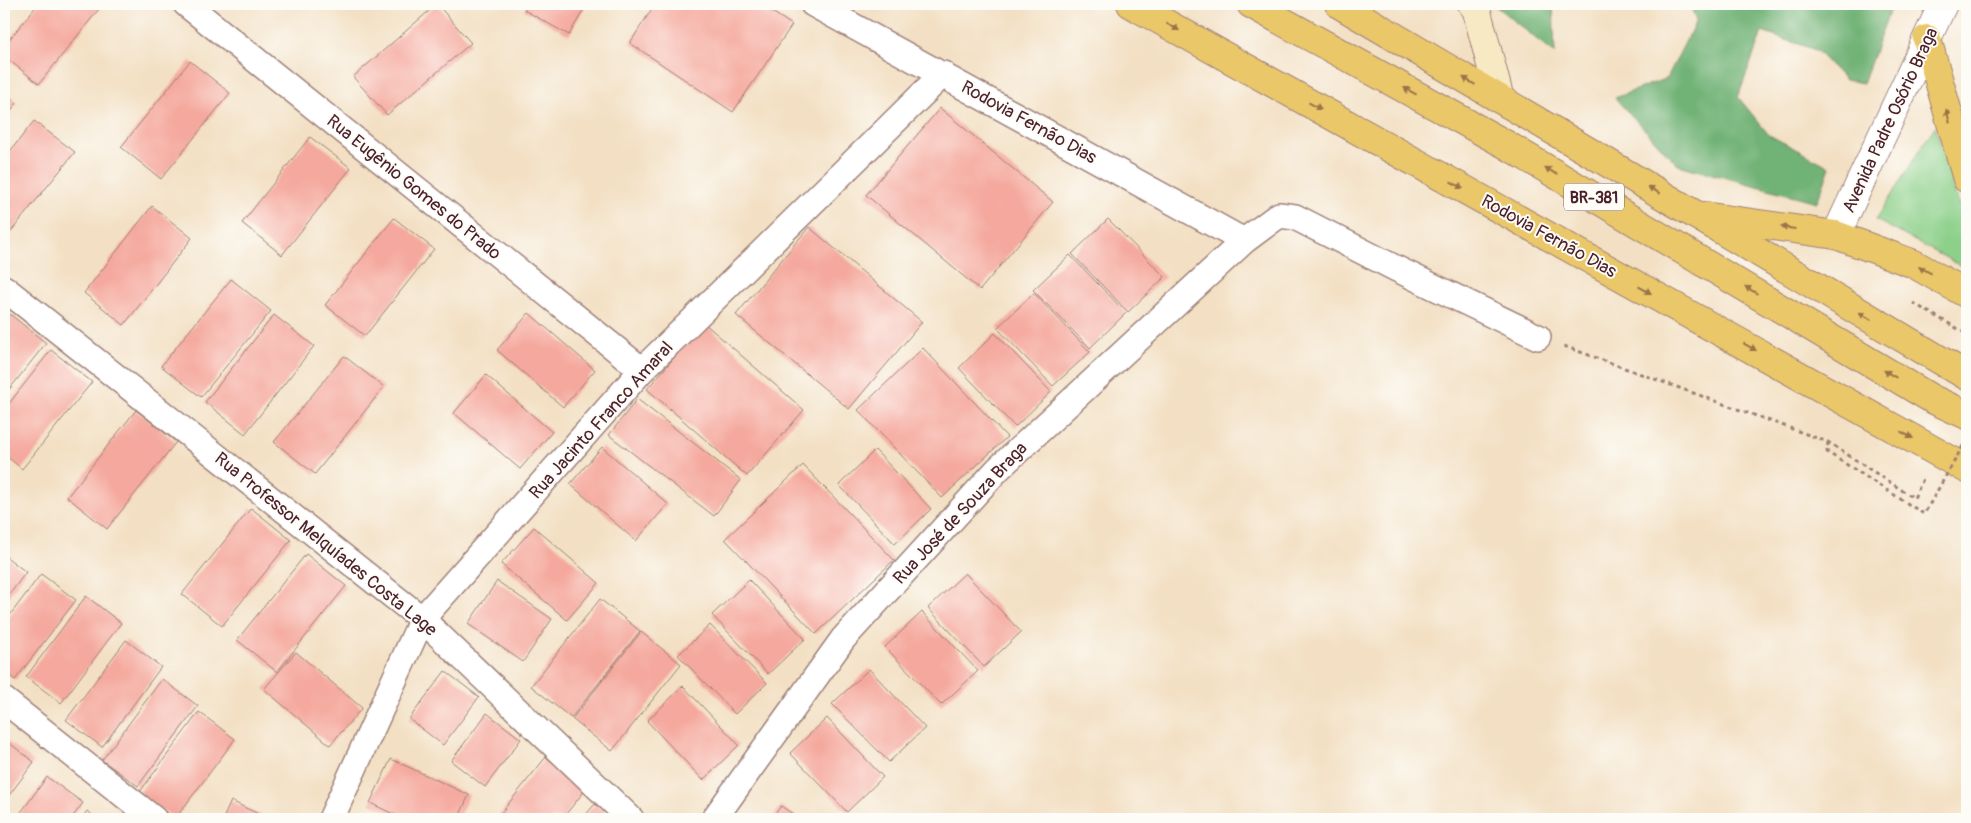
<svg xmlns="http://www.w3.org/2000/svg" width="1971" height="823" font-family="Pangolin,sans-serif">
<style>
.green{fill:#8cd08a;stroke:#6b785a}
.forest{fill:#71b276;stroke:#5e6850}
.building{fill:#f5a99e}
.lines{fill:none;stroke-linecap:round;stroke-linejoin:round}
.minor-casing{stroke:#9e8078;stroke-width:28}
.tertiary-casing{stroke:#9e8078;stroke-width:30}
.secondary-casing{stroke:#9e8078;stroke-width:30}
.primary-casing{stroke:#9e8078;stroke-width:30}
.motorway-casing{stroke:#9e8078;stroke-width:30}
.path{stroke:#9e8078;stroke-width:3;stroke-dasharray:4 4;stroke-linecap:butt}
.minor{stroke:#fff;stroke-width:25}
.tertiary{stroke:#fff;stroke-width:28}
.secondary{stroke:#f7e9c3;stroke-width:28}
.primary{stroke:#eac769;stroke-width:28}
.motorway{stroke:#eac769;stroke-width:28}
.path-bridge{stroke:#9e8078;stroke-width:3;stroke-dasharray:4 4;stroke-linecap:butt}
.oneway{fill:#9a734a}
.labels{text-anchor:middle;stroke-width:4;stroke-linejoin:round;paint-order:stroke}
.shield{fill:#fdfcf7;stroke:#806168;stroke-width:1}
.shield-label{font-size:16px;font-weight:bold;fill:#4a1f2b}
.street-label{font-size:18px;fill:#4a1f2b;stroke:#fdfcf7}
</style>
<rect width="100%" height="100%" fill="#fdfcf7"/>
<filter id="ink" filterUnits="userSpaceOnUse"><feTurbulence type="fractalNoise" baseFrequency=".02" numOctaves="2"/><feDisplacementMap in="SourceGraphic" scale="10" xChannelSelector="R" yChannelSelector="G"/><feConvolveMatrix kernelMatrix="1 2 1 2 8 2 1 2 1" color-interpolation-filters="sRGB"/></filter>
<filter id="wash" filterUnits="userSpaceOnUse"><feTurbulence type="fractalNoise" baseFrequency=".0096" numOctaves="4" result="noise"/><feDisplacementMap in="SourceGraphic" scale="20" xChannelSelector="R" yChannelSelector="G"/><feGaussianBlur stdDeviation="1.12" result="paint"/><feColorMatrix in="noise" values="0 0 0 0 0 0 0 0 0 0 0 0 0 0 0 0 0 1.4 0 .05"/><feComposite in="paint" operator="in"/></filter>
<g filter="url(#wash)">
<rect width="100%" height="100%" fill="#f3e0c4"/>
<path class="green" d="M 1935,126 L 1959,206 L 1967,217 L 1967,269 L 1876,220 Z"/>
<path class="forest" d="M 1493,4 L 1553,4 L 1555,54 Z
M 1690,4 L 1892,4 L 1863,83 L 1845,80 L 1816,50 L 1762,32 L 1738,97 L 1769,135 L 1830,167 L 1817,202 L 1678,165 L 1615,98 L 1667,78 L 1696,21 Z"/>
<g id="blocks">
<path class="building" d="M 38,4 L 103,4 L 39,84 L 4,56 L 4,46 Z
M 437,4 L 471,43 L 387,115 L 353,77 Z
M 528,4 L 587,4 L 569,35 L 524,10 Z
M 655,4 L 760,4 L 792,25 L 733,112 L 630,43 Z
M 190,61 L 230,93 L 161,179 L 121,147 Z
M 4,92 L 17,103 L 4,119 Z
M 940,108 L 1053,202 L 980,290 L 866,195 Z
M 34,121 L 75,152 L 5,239 L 4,159 Z
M 310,137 L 351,168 L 282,255 L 242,223 Z
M 152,206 L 192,238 L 124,325 L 84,293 Z
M 394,218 L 434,249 L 365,336 L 325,305 Z
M 1108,219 L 1165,277 L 1128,312 L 1072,254 Z
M 809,227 L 922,322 L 849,409 L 736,315 Z
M 1070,255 L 1126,313 L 1090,348 L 1033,290 Z
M 231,279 L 271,311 L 201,397 L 161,366 Z
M 1034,293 L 1090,352 L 1053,386 L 997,328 Z
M 6,311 L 46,343 L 4,396 L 4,314 Z
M 529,313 L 595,370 L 563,407 L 497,350 Z
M 274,315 L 314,346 L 245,434 L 205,402 Z
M 704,323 L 804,410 L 747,476 L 647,389 Z
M 995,333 L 1051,392 L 1015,427 L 959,368 Z
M 923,348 L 1007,437 L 942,498 L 858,410 Z
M 51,350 L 92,382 L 22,469 L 4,454 L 4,410 Z
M 344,356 L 384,387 L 315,474 L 274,442 Z
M 486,375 L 552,432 L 520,469 L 454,413 Z
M 637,399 L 741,480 L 714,516 L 609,435 Z
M 136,410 L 176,442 L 107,529 L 67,497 Z
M 602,447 L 668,504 L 636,541 L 570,484 Z
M 875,450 L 931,509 L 895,544 L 839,485 Z
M 803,465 L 894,560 L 816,634 L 725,539 Z
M 251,508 L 291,540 L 222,626 L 182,594 Z
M 534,527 L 599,583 L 567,620 L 501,564 Z
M 306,554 L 346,586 L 277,672 L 237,640 Z
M 4,555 L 26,572 L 4,602 Z
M 965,573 L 1021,632 L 984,667 L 928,608 Z
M 41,574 L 76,600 L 15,680 L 4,671 L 4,623 Z
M 749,580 L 805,639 L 768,674 L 712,615 Z
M 497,581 L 552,619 L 523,662 L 468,624 Z
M 86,596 L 121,623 L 61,703 L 26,677 Z
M 600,599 L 640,631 L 571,718 L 531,686 Z
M 922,612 L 978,671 L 941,705 L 885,647 Z
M 710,625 L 767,683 L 735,714 L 678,655 Z
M 641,632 L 681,664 L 612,751 L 572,719 Z
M 126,640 L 161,667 L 102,747 L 66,720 Z
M 296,652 L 362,708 L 330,745 L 264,689 Z
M 869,669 L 925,728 L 889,762 L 832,704 Z
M 445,671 L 479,697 L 443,745 L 409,719 Z
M 162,679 L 198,706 L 138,786 L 102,760 Z
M 683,686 L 739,745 L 703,780 L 647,721 Z
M 199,712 L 235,739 L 175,819 L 139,793 Z
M 487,713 L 521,739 L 485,787 L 451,761 Z
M 827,718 L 883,777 L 847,812 L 790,753 Z
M 4,739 L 34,762 L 4,802 Z
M 546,757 L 586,789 L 562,819 L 496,819 Z
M 391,759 L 469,795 L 458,819 L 404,819 L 370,803 Z
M 47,777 L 83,803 L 71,819 L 16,819 Z
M 231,801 L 269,819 L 223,819 Z
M 595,804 L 614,819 L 582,819 Z
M 781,806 L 800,819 L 771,819 Z
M 87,811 L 98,819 L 81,819 Z"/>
</g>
</g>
<g filter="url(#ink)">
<use href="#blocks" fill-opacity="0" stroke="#9e8078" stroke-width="1"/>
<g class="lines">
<defs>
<path id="minor" d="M 186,4 L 642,370
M 813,4 L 1244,241
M 4,288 L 422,619 L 631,819
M 4,700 L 154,819
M 331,819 L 422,619 L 642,370 L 943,74
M 714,819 L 843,639 L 998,469 L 1244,241 L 1279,215 L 1295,217 L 1395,268 L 1538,337"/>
<path id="tertiary" d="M 1836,235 L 1943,4"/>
<path id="secondary" d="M 1472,4 L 1476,8 L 1500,99"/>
<path id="primary" d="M 1339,4 L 1696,215 L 1836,235 L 1914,264 L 1967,294
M 1927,39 L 1967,179"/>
<path id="motorway" d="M 1131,4 L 1967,469
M 1251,4 L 1505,144 L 1932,399 L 1967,415
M 1696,215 L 1967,376"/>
</defs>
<use href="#minor" class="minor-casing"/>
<use href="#tertiary" class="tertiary-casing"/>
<use href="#secondary" class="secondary-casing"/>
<use href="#primary" class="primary-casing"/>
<use href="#motorway" class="motorway-casing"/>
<path class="path" d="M 1913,303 L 1967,334
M 1564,346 L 1828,442 L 1914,498 L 1923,479"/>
<use href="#minor" class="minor"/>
<use href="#tertiary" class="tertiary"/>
<use href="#secondary" class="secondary"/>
<use href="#primary" class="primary"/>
<use href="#motorway" class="motorway"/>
<path class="path-bridge" d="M 1828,442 L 1827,452 L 1924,514 L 1967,439"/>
</g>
<defs><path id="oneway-solid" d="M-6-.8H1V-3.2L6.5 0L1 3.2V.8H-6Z" transform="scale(1.25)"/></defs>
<g class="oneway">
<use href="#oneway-solid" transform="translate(1173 27) rotate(29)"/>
<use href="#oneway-solid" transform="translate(1469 81) rotate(-149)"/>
<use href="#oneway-solid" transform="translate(1410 91) rotate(-151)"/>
<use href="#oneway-solid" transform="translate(1315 106) rotate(29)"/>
<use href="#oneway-solid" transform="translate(1948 116) rotate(-105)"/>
<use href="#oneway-solid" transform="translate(1551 171) rotate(-149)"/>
<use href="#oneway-solid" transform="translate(1457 185) rotate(29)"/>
<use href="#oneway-solid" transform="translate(1654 190) rotate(-149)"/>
<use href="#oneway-solid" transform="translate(1788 228) rotate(-172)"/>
<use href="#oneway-solid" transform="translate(1925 270) rotate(-152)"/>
<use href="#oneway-solid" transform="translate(1645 290) rotate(29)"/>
<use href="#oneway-solid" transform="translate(1751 290) rotate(-149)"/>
<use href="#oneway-solid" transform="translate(1865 316) rotate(-149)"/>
<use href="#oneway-solid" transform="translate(1750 347) rotate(29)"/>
<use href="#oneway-solid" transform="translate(1890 374) rotate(-149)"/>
<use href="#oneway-solid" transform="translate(1907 435) rotate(29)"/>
</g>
</g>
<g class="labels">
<rect class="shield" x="1564" y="183.5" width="60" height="27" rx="4"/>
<g class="shield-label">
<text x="1594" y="203">BR-381</text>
</g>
<g class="street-label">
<text transform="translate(1890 120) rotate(-65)" y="6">Avenida Padre Osório Braga</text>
<text transform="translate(1029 122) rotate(29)" y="6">Rodovia Fernão Dias</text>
<text transform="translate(414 187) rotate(39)" y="6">Rua Eugênio Gomes do Prado</text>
<text transform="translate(1549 236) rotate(29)" y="6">Rodovia Fernão Dias</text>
<text transform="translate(601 420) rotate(-48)" y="6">Rua Jacinto Franco Amaral</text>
<text transform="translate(960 513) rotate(-47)" y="6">Rua José de Souza Braga</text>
<text transform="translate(326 544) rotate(39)" y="6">Rua Professor Melquíades Costa Lage</text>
</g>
</g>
<rect width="1971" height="823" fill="none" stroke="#fdfcf7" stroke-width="20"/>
</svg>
